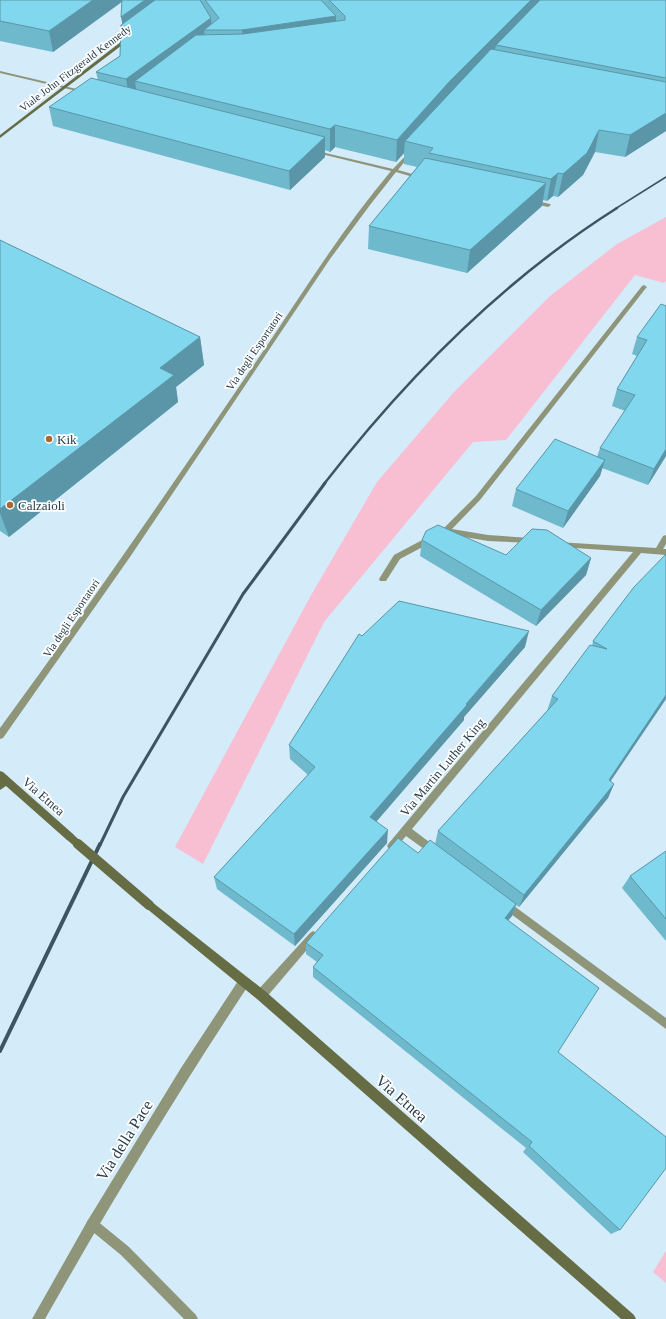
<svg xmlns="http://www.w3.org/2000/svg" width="666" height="1319" font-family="Georgia,serif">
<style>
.green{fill:#f8bfd2}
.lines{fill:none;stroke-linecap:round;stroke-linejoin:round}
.service{fill:#8f9579;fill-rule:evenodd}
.minor{fill:#8f9579;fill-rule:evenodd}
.secondary{fill:#666d45;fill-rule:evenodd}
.rail-far3{stroke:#3d5463;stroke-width:1.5}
.rail-far2{stroke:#3d5463;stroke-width:2.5}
.rail-far1{stroke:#3d5463;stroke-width:3}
.rail{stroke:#3d5463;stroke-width:4}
.secondary-bridge-far1{stroke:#666d45;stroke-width:8}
.secondary-bridge{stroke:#666d45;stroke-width:10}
.wall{fill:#6fb9cd}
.shaded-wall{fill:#5a96a7}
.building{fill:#81d7ee;stroke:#5a96a7}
.poi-dot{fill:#aa6833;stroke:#fff;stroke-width:1.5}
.labels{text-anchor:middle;stroke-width:3.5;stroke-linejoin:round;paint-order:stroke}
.far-street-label{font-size:11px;fill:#253c4b;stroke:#fff}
.poi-label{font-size:13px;fill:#253c4b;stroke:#fff;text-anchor:start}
.street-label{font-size:13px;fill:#253c4b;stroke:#fff}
.near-street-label{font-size:16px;fill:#253c4b;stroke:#fff}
</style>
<rect width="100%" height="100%" fill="#d4ebfa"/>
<path class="green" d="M 666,217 L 666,281 L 664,283 L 635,275 L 506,440 L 473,442 L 324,622 L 203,864 L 175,847 L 310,597 L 377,482 L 454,392 L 550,296 L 617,244 Z
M 666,1251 L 666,1283 L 653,1272 Z"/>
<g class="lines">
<path class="service" d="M 92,1218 L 96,1220 L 129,1247 L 196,1315 L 198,1319 L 184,1319 L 121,1255 L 88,1228 L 86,1224 L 88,1220 Z"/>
<path class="minor" d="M 0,71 L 85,91 L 87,92 L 85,93 L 0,73 Z
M 313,150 L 393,169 L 411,150 L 413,151 L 398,170 L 423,177 L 420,179 L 396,172 L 370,205 L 330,259 L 130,557 L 3,738 L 0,739 L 0,728 C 85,612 166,494 247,375 C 294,307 337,235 391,171 L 313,152 Z
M 533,200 L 550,204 L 551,205 L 548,207 L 531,203 L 530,202 Z
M 644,285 L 647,287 L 646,288 L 480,500 L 452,529 L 488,535 L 530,538 L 534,541 L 533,543 L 488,541 L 447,534 L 400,559 L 386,581 L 380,581 L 379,579 L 394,555 L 443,529 L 476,496 L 642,286 Z
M 666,535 L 666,544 L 663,549 L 666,549 L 666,555 L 641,553 L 412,829 L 437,848 L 439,851 L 437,854 L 434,855 L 431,854 L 406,836 L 395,849 L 392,850 L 389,849 L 387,846 L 389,843 L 633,552 L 560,547 L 557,546 L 556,544 L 557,542 L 656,548 L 663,536 Z
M 506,900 L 666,1018 L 666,1029 L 503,908 L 501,905 L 503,902 Z
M 313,931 L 316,933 L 318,936 L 316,939 L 265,999 L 261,1000 L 257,999 L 256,995 L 257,991 L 310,933 Z
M 244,977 L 248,978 L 249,982 L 248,986 C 176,1095 109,1206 45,1319 L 32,1319 L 88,1220 L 181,1068 L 240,978 Z"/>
<path class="secondary" d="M 126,38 L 130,39 L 0,138 L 0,135 Z
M 0,771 L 3,772 L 73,834 L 75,837 L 73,840 L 70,841 L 67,840 L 6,786 L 0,790 Z
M 149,900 L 152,902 L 265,991 L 634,1315 L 636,1319 L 621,1319 L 257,999 L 146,908 L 144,905 L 146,902 Z"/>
<path class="rail-far3" d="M 615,209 L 666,177"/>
<path class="rail-far2" d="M 324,484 C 406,378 503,280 617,208"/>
<path class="rail-far1" d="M 100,845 L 123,797 L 243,594 L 325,483"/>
<path class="rail" d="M 0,1051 L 100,844"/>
<path class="secondary-bridge-far1" d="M 70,837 L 79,845"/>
<path class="secondary-bridge" d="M 78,844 L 149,905"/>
</g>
<path class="wall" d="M 0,0 L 666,0 L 666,131 L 625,157 L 595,152 L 583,175 L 558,197 L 553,196 L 547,201 L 543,200 L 542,206 L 467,273 L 368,249 L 369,226 L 417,167 L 404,164 L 404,153 L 396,162 L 335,147 L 330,152 L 325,150 L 325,157 L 290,190 L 53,126 L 49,107 L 98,80 L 96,72 L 120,56 L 122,24 L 122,2 L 53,52 L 0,41 Z
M 0,240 L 200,337 L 204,365 L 176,387 L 178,402 L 9,537 L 0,531 Z
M 666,306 L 666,456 L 648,485 L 602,468 L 600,476 L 563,528 L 512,506 L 516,489 L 597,457 L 600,448 L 625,411 L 612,406 L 617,389 L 637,356 L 632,354 L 637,337 Z
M 422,540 L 506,555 L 591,558 L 586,575 L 536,626 L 420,556 Z
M 666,554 L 666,699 L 610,781 L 614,784 L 608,798 L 519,907 L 516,905 L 512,916 L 508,920 L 558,1052 L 620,1230 L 611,1234 L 523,1152 L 526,1148 L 313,977 L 313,967 L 317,962 L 306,954 L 306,943 L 418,853 L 435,844 L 438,831 L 547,711 L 552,696 L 592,646 L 593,641 Z
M 362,636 L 525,647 L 464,717 L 464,720 L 376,822 L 387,843 L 295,946 L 217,889 L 214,877 L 308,775 L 290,759 L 289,745 Z
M 666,851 L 666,941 L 622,888 L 630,876 Z"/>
<path class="shaded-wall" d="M 93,0 L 124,0 L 53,52 L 49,31 Z
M 145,0 L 175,0 L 125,38 L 121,17 Z
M 531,0 L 547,0 L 496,45 L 494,55 L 405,141 L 404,153 L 396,162 L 397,140 L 449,82 Z
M 336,16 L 336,37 L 244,50 L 242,30 Z
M 211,18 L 212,30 L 204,30 L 206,44 L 135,81 L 137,95 L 130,100 L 126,79 Z
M 666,113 L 666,131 L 625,157 L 630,135 Z
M 335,125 L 335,147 L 330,152 L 330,129 Z
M 599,130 L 595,152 L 583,175 L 558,197 L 563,174 Z
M 325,137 L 325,157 L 290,190 L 289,171 Z
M 558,173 L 553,196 L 547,201 L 551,179 Z
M 546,183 L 542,206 L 467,273 L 470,250 Z
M 200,337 L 204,365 L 176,387 L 178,402 L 9,537 L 0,513 L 0,509 L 160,368 Z
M 666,449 L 666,456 L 648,485 L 654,469 Z
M 605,460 L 600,476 L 563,528 L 568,511 Z
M 591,558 L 586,575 L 536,626 L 541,610 Z
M 529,631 L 525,647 L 464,717 L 464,720 L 369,830 L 370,817 Z
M 666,695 L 666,699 L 602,794 L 609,780 Z
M 614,784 L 608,798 L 519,907 L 524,895 Z
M 388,830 L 387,843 L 295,946 L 294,934 Z
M 516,904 L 512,916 L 501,929 L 505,918 Z"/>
<path class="building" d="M 0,0 L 93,0 L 49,31 L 0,21 Z
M 122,0 L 145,0 L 121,17 Z
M 155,0 L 200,0 L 211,18 L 126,79 L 96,72 L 120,56 L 121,25 Z
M 205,0 L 321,0 L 336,16 L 242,30 L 204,30 L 219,18 Z
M 329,0 L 531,0 L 449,82 L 397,140 L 335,125 L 330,129 L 135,81 L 196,35 L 243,34 L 345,20 L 345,16 Z
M 540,0 L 666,0 L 666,78 L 496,45 Z
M 491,49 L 666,82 L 666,113 L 630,135 L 599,130 L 587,153 L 563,174 L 558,173 L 551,179 L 429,153 L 433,148 L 405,141 Z
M 91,78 L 325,137 L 289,171 L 49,107 Z
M 425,158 L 546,183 L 470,250 L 369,226 Z
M 0,240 L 200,337 L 160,368 L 174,375 L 0,509 Z
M 661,304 L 666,306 L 666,449 L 654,469 L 600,448 L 635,395 L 617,389 L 647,340 L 637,337 Z
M 555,439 L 605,460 L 568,511 L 516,489 Z
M 438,525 L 506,555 L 532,529 L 547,530 L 591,558 L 541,610 L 422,540 L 426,531 Z
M 666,554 L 666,695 L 609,780 L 614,784 L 524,895 L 438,831 L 558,699 L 552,696 L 590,645 L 607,649 L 593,641 L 634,587 Z
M 399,601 L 529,631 L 466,704 L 467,705 L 370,817 L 388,830 L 294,934 L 214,877 L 315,767 L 289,745 L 359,634 L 362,636 Z
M 398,838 L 418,853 L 430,840 L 516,904 L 505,918 L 599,988 L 558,1052 L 666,1137 L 666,1168 L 620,1230 L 529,1146 L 532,1142 L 313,967 L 323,955 L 306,943 Z
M 666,851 L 666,919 L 630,876 Z"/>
<g class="poi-dot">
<circle cx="49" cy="439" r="4"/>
<circle cx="10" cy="505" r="4"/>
</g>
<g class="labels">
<g class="far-street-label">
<text transform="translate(75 68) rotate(-37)" y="4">Viale John Fitzgerald Kennedy</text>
<text transform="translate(254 351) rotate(-56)" y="4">Via degli Esportatori</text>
<text transform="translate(71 618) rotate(-56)" y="4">Via degli Esportatori</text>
</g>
<g class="poi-label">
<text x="57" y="444">Kik</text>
<text x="18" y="510">Calzaioli</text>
</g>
<g class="street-label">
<text transform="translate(442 767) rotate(-50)" y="5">Via Martin Luther King</text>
<text transform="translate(44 796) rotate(41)" y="5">Via Etnea</text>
</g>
<g class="near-street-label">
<text transform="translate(402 1098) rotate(41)" y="6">Via Etnea</text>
<text transform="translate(124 1140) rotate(-58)" y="6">Via della Pace</text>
</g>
</g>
</svg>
